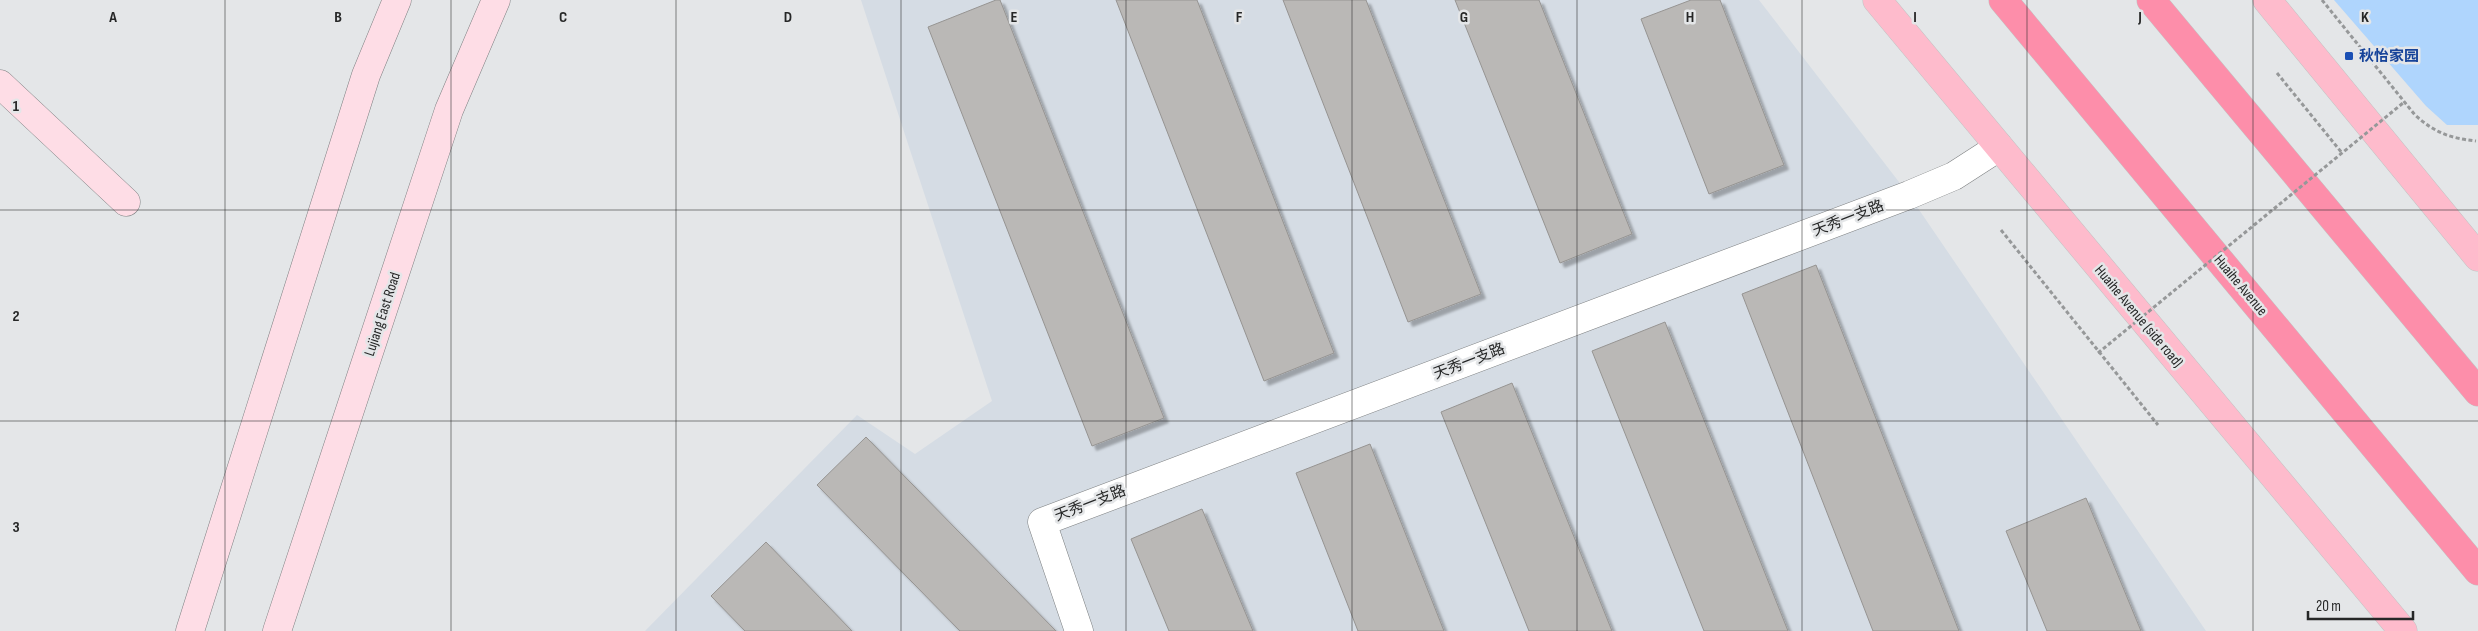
<svg xmlns="http://www.w3.org/2000/svg" width="2478" height="631" font-family="'Sofia Sans Condensed','Noto Sans SC',sans-serif">
<style>
.built{fill:#d5dce4}
.green{fill:#afd5fd}
.building{fill:#bab8b6;stroke:#969492;filter:url(#shadow)}
.lines{fill:none;stroke-linecap:round;stroke-linejoin:round}
.street-casing{stroke:#7e8082;stroke-width:29}
.secondary-casing{stroke:#7e8082;stroke-width:29}
.primary-casing{stroke:#c2c3c3;stroke-width:29}
.highway-casing{stroke:#c2c3c3;stroke-width:29}
.path{stroke:#969899;stroke-width:3;stroke-dasharray:4 2.5;stroke-linecap:butt}
.street{stroke:#fff;stroke-width:28}
.secondary{stroke:#fedde6;stroke-width:28}
.primary{stroke:#febbcc;stroke-width:28}
.highway{stroke:#fd8eaa;stroke-width:28}
.path-bridge{stroke:#969899;stroke-width:3;stroke-dasharray:4 2.5;stroke-linecap:butt}
.grid{fill:none;stroke:#262727;stroke-width:1;stroke-opacity:0.55}
.transit-dot{fill:#1a4fb4;stroke:#e4e6e8;stroke-width:2}
.labels{text-anchor:middle;stroke-width:5;stroke-linejoin:round;paint-order:stroke}
.transit-label{font-size:15px;font-weight:bold;fill:#164399;stroke:#e4e6e8;text-anchor:start}
.street-label{font-size:15px;fill:#262727;stroke:#e4e6e8}
.grid-label{font-size:16px;text-anchor:middle;font-weight:bold;fill:#262727;stroke:#e4e6e8;stroke-width:5;stroke-linejoin:round;paint-order:stroke}
</style>
<defs>
<filter id="shadow"><feDropShadow dx="4.5" dy="4.5" stdDeviation="1" flood-color="#0004"/></filter>
</defs>
<rect width="100%" height="100%" fill="#e4e6e8"/>
<path class="built" d="M 861,0 L 1759,0 L 1909,195 L 2206,631 L 645,631 L 857,415 L 915,454 L 992,401 Z"/>
<path class="green" d="M 2334,0 L 2478,0 L 2478,125 L 2447,125 L 2426,106 Z"/>
<path class="building" d="M 996,0 L 1000,0 L 1164,418 L 1092,446 L 928,27 Z
M 1116,0 L 1197,0 L 1334,353 L 1264,381 Z
M 1283,0 L 1366,0 L 1481,294 L 1408,322 Z
M 1455,0 L 1539,0 L 1632,234 L 1560,263 Z
M 1691,0 L 1720,0 L 1784,165 L 1709,194 L 1641,19 Z
M 1816,265 L 1959,631 L 1873,631 L 1742,294 Z
M 1665,322 L 1788,631 L 1704,631 L 1592,351 Z
M 1512,383 L 1612,631 L 1529,631 L 1441,412 Z
M 866,437 L 1056,631 L 960,631 L 817,485 Z
M 1370,444 L 1444,631 L 1358,631 L 1296,473 Z
M 2086,498 L 2141,631 L 2047,631 L 2006,531 Z
M 1202,509 L 1253,631 L 1169,631 L 1131,539 Z
M 766,542 L 852,631 L 745,631 L 711,596 Z"/>
<g class="lines">
<defs>
<path id="street" d="M 1079,631 L 1042,522 L 1909,195 L 1954,176 L 1999,147"/>
<path id="secondary" d="M 0,84 L 126,202
M 190,631 L 366,75 L 397,0
M 277,631 L 449,110 L 496,0"/>
<path id="primary" d="M 1877,0 L 2403,631
M 2267,0 L 2478,257"/>
<path id="highway" d="M 2003,0 L 2478,571
M 2151,0 L 2478,392"/>
</defs>
<use href="#street" class="street-casing"/>
<use href="#secondary" class="secondary-casing"/>
<use href="#primary" class="primary-casing"/>
<use href="#highway" class="highway-casing"/>
<path class="path" d="M 2322,0 L 2415,115 C 2435,133 2450,138 2476,141
M 2277,73 L 2342,153
M 2001,230 L 2158,425"/>
<use href="#street" class="street"/>
<use href="#secondary" class="secondary"/>
<use href="#primary" class="primary"/>
<use href="#highway" class="highway"/>
<path class="path-bridge" d="M 2098,353 L 2403,103"/>
</g>
<path class="grid" d="M 225,0 L 225,631M 451,0 L 451,631M 676,0 L 676,631M 901,0 L 901,631M 1126,0 L 1126,631M 1352,0 L 1352,631M 1577,0 L 1577,631M 1802,0 L 1802,631M 2027,0 L 2027,631M 2253,0 L 2253,631M 0,210 L 2478,210M 0,421 L 2478,421"/>
<rect class="transit-dot" x="2344" y="51" width="10" height="10" rx="2.5"/>
<g class="labels">
<g class="transit-label">
<text x="2359" y="61">秋怡家园</text>
</g>
<g class="street-label">
<text transform="translate(1848 218) rotate(-21)" y="5">天秀一支路</text>
<text transform="translate(2241 285) rotate(50)" y="5">Huaihe Avenue</text>
<text transform="translate(382 314) rotate(-72)" y="5">Lujiang East Road</text>
<text transform="translate(2139 316) rotate(50)" y="5">Huaihe Avenue (side road)</text>
<text transform="translate(1469 361) rotate(-21)" y="5">天秀一支路</text>
<text transform="translate(1090 503) rotate(-21)" y="5">天秀一支路</text>
</g>
</g>
<g class="grid-label">
<text x="113" y="22">A</text>
<text x="338" y="22">B</text>
<text x="563" y="22">C</text>
<text x="788" y="22">D</text>
<text x="1014" y="22">E</text>
<text x="1239" y="22">F</text>
<text x="1464" y="22">G</text>
<text x="1690" y="22">H</text>
<text x="1915" y="22">I</text>
<text x="2140" y="22">J</text>
<text x="2365" y="22">K</text>
<text x="16" y="111">1</text>
<text x="16" y="321">2</text>
<text x="16" y="532">3</text>
</g>
<path d="M2308 611v8h105v-8" fill="none" stroke="#262727" stroke-width="2.5"/>
<text x="2316" y="611" font-size="15" fill="#262727" stroke="#e4e6e8" stroke-width="4" paint-order="stroke">20 m</text>
</svg>
